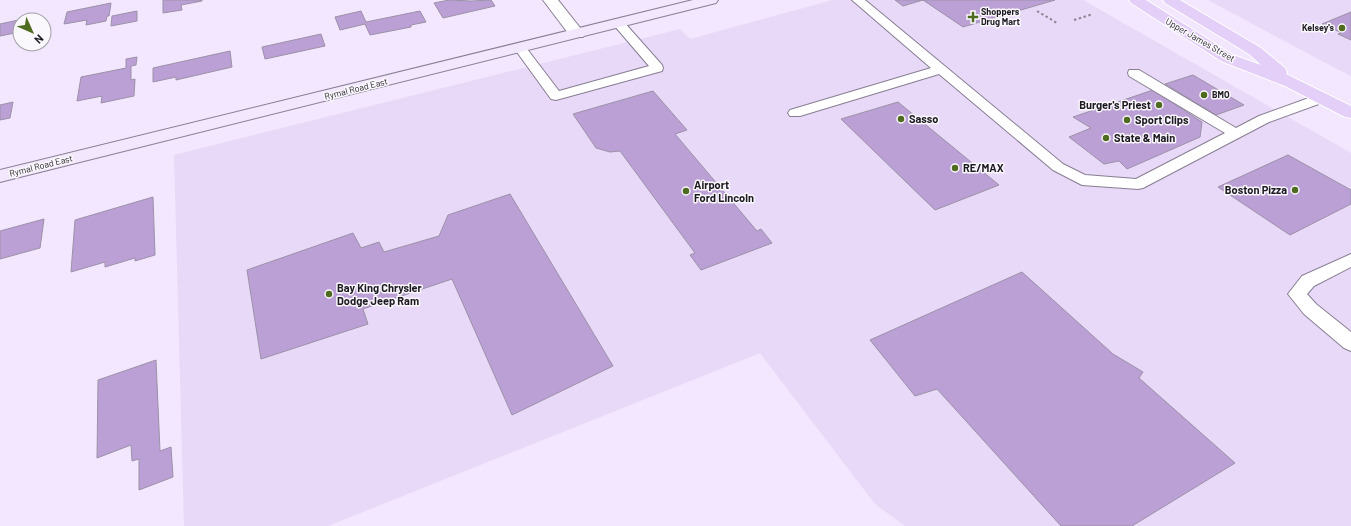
<svg xmlns="http://www.w3.org/2000/svg" width="1351" height="526" font-family="Barlow,sans-serif">
<style>
.built{fill:#e7d9f7}
.building{fill:#bba0d6;stroke:#9c91a7}
.lines{fill:none;stroke-linecap:round;stroke-linejoin:round}
.lane-casing{stroke:#887e93;stroke-width:2}
.street-casing{stroke:#887e93;stroke-width:2}
.secondary-casing{stroke:#887e93;stroke-width:2}
.primary-casing{stroke:#fff;stroke-width:2}
.path{stroke:#8f8797;stroke-width:2;stroke-dasharray:2.5 2.5;stroke-linecap:butt}
.lane{fill:#fff;fill-rule:evenodd}
.street{fill:#fff;fill-rule:evenodd}
.secondary{fill:#f2e7fc;fill-rule:evenodd}
.primary{fill:#e4cff9;fill-rule:evenodd}
.poi-dot{fill:#4e6b1f;stroke:#fbf8fd;stroke-width:1.5}
.labels{text-anchor:middle;stroke-width:3;stroke-linejoin:round;paint-order:stroke}
.far-poi-label{font-size:9px;font-weight:bold;fill:#1c1921;stroke:#fbf8fd;text-anchor:start}
.far-street-label{font-size:9px;fill:#1c1921;stroke:#fbf8fd}
.poi-label{font-size:11px;font-weight:bold;fill:#1c1921;stroke:#fbf8fd;text-anchor:start}
</style>
<rect width="100%" height="100%" fill="#f2e7fe"/>
<path class="built" d="M 833,0 L 1083,0 L 1351,153 L 1351,526 L 905,526 L 875,504 L 760,353 L 328,526 L 184,526 L 174,155 L 680,29 L 690,39 Z
M 1208,0 L 1351,0 L 1351,76 L 1318,59 Z"/>
<path class="building" d="M 163,0 L 202,0 L 202,1 L 181,5 L 182,10 L 163,13 Z
M 449,0 L 471,1 L 491,0 L 495,6 L 443,18 L 434,3 Z
M 895,0 L 1055,0 L 963,27 L 923,0 L 903,6 Z
M 111,3 L 109,16 L 107,16 L 106,21 L 86,25 L 87,20 L 64,24 L 67,12 Z
M 137,11 L 137,21 L 111,26 L 112,16 Z
M 361,11 L 366,22 L 420,11 L 426,22 L 411,25 L 411,27 L 370,35 L 365,24 L 340,30 L 335,17 Z
M 1351,12 L 1351,40 L 1338,34 L 1342,33 L 1322,24 Z
M 32,17 L 31,20 L 20,20 L 20,32 L 0,36 L 0,24 Z
M 321,34 L 325,46 L 265,59 L 262,47 Z
M 230,51 L 232,67 L 176,80 L 176,77 L 153,82 L 153,68 Z
M 137,57 L 136,65 L 131,66 L 131,80 L 135,79 L 134,96 L 101,103 L 102,96 L 77,101 L 81,77 L 126,68 L 126,59 Z
M 1193,75 L 1244,105 L 1216,115 L 1165,84 Z
M 1153,90 L 1202,122 L 1200,137 L 1127,169 L 1119,161 L 1104,164 L 1069,137 L 1091,128 L 1073,117 Z
M 653,91 L 687,130 L 675,134 L 757,231 L 761,229 L 772,243 L 701,270 L 690,255 L 695,253 L 620,151 L 610,152 L 596,148 L 573,114 Z
M 13,102 L 10,118 L 0,120 L 0,105 Z
M 898,102 L 999,185 L 935,210 L 841,119 Z
M 1288,155 L 1351,190 L 1351,204 L 1290,235 L 1218,187 Z
M 510,194 L 613,366 L 512,415 L 452,279 L 363,309 L 368,324 L 261,359 L 247,270 L 353,233 L 361,248 L 379,242 L 384,252 L 439,236 L 448,215 Z
M 153,197 L 155,255 L 135,261 L 135,258 L 105,267 L 105,262 L 71,272 L 75,220 Z
M 44,219 L 40,248 L 0,259 L 0,231 Z
M 1022,272 L 1113,354 L 1143,372 L 1139,378 L 1235,463 L 1132,526 L 1061,526 L 937,389 L 915,396 L 870,340 Z
M 156,360 L 160,451 L 171,447 L 173,477 L 139,490 L 139,459 L 132,461 L 131,445 L 97,458 L 98,380 Z"/>
<g class="lines">
<defs>
<path id="lane" d="M 852,0 L 865,0 L 1063,164 L 1085,175 L 1136,179 L 1225,133 L 1129,76 L 1128,73 L 1129,70 L 1139,70 L 1236,128 L 1259,116 L 1317,95 L 1327,95 L 1329,98 L 1327,101 L 1269,122 L 1143,188 L 1138,189 L 1082,185 L 1053,170 L 939,74 L 800,116 L 790,116 L 788,113 L 790,110 L 931,68 Z
M 619,20 L 623,21 L 662,65 L 663,68 L 662,71 L 556,100 L 551,99 L 514,48 L 516,45 L 524,45 L 559,91 L 649,66 L 613,24 Z
M 1351,254 L 1351,267 L 1314,286 L 1307,294 L 1316,304 L 1351,332 L 1351,351 L 1344,348 L 1304,314 L 1288,294 L 1302,276 Z"/>
<path id="street" d="M 543,0 L 558,0 L 585,34 L 583,37 L 571,37 Z"/>
<path id="secondary" d="M 693,0 L 718,0 L 716,3 L 0,182 L 0,170 Z"/>
<path id="primary" d="M 1129,0 L 1146,0 L 1233,55 L 1261,65 L 1249,54 L 1165,3 L 1163,0 L 1180,0 L 1261,48 L 1285,68 L 1287,72 L 1286,74 L 1351,106 L 1351,118 L 1345,117 L 1285,86 L 1221,61 L 1131,3 Z"/>
</defs>
<use href="#lane" class="lane-casing"/>
<use href="#street" class="street-casing"/>
<use href="#secondary" class="secondary-casing"/>
<use href="#primary" class="primary-casing"/>
<path class="path" d="M 1037,11 L 1057,23
M 1074,20 L 1093,14"/>
<use href="#lane" class="lane"/>
<use href="#street" class="street"/>
<use href="#secondary" class="secondary"/>
<use href="#primary" class="primary"/>
</g>
<g class="poi-dot">
<path d="M971 11h4v4h4v4h-4v4h-4v-4h-4v-4h4z"/>
<circle cx="1342" cy="28" r="4"/>
<circle cx="1204" cy="95" r="4"/>
<circle cx="1159" cy="105" r="4"/>
<circle cx="901" cy="119" r="4"/>
<circle cx="1127" cy="120" r="4"/>
<circle cx="1106" cy="138" r="4"/>
<circle cx="955" cy="168" r="4"/>
<circle cx="1295" cy="190" r="4"/>
<circle cx="686" cy="191" r="4"/>
<circle cx="329" cy="294" r="4"/>
</g>
<g class="labels">
<g class="far-poi-label">
<text x="981" y="15">Shoppers<tspan x="981" dy="10">Drug Mart</tspan></text>
<text x="1334" y="31" text-anchor="end">Kelsey's</text>
<text x="1212" y="98">BMO</text>
</g>
<g class="far-street-label">
<text transform="translate(1200 40) rotate(30)" y="3">Upper James Street</text>
<text transform="translate(356 89) rotate(-14)" y="3">Rymal Road East</text>
<text transform="translate(41 166) rotate(-14)" y="3">Rymal Road East</text>
</g>
<g class="poi-label">
<text x="1151" y="109" text-anchor="end">Burger's Priest</text>
<text x="909" y="123">Sasso</text>
<text x="1135" y="124">Sport Clips</text>
<text x="1114" y="142">State &amp; Main</text>
<text x="963" y="172">RE/MAX</text>
<text x="694" y="189">Airport<tspan x="694" dy="13">Ford Lincoln</tspan></text>
<text x="1287" y="194" text-anchor="end">Boston Pizza</text>
<text x="337" y="292">Bay King Chrysler<tspan x="337" dy="13">Dodge Jeep Ram</tspan></text>
</g>
</g>
<g transform="translate(32 32) rotate(135)"><circle r="19" fill="#fbf8fd" stroke="#a29fa5"/>
<path d="M0-3L7 15L0 10L-7 15Z" fill="#4e6b1f"/>
<text y="-6" font-size="11" font-weight="bold" text-anchor="middle" fill="#1c1921">N</text>
</g>
</svg>
